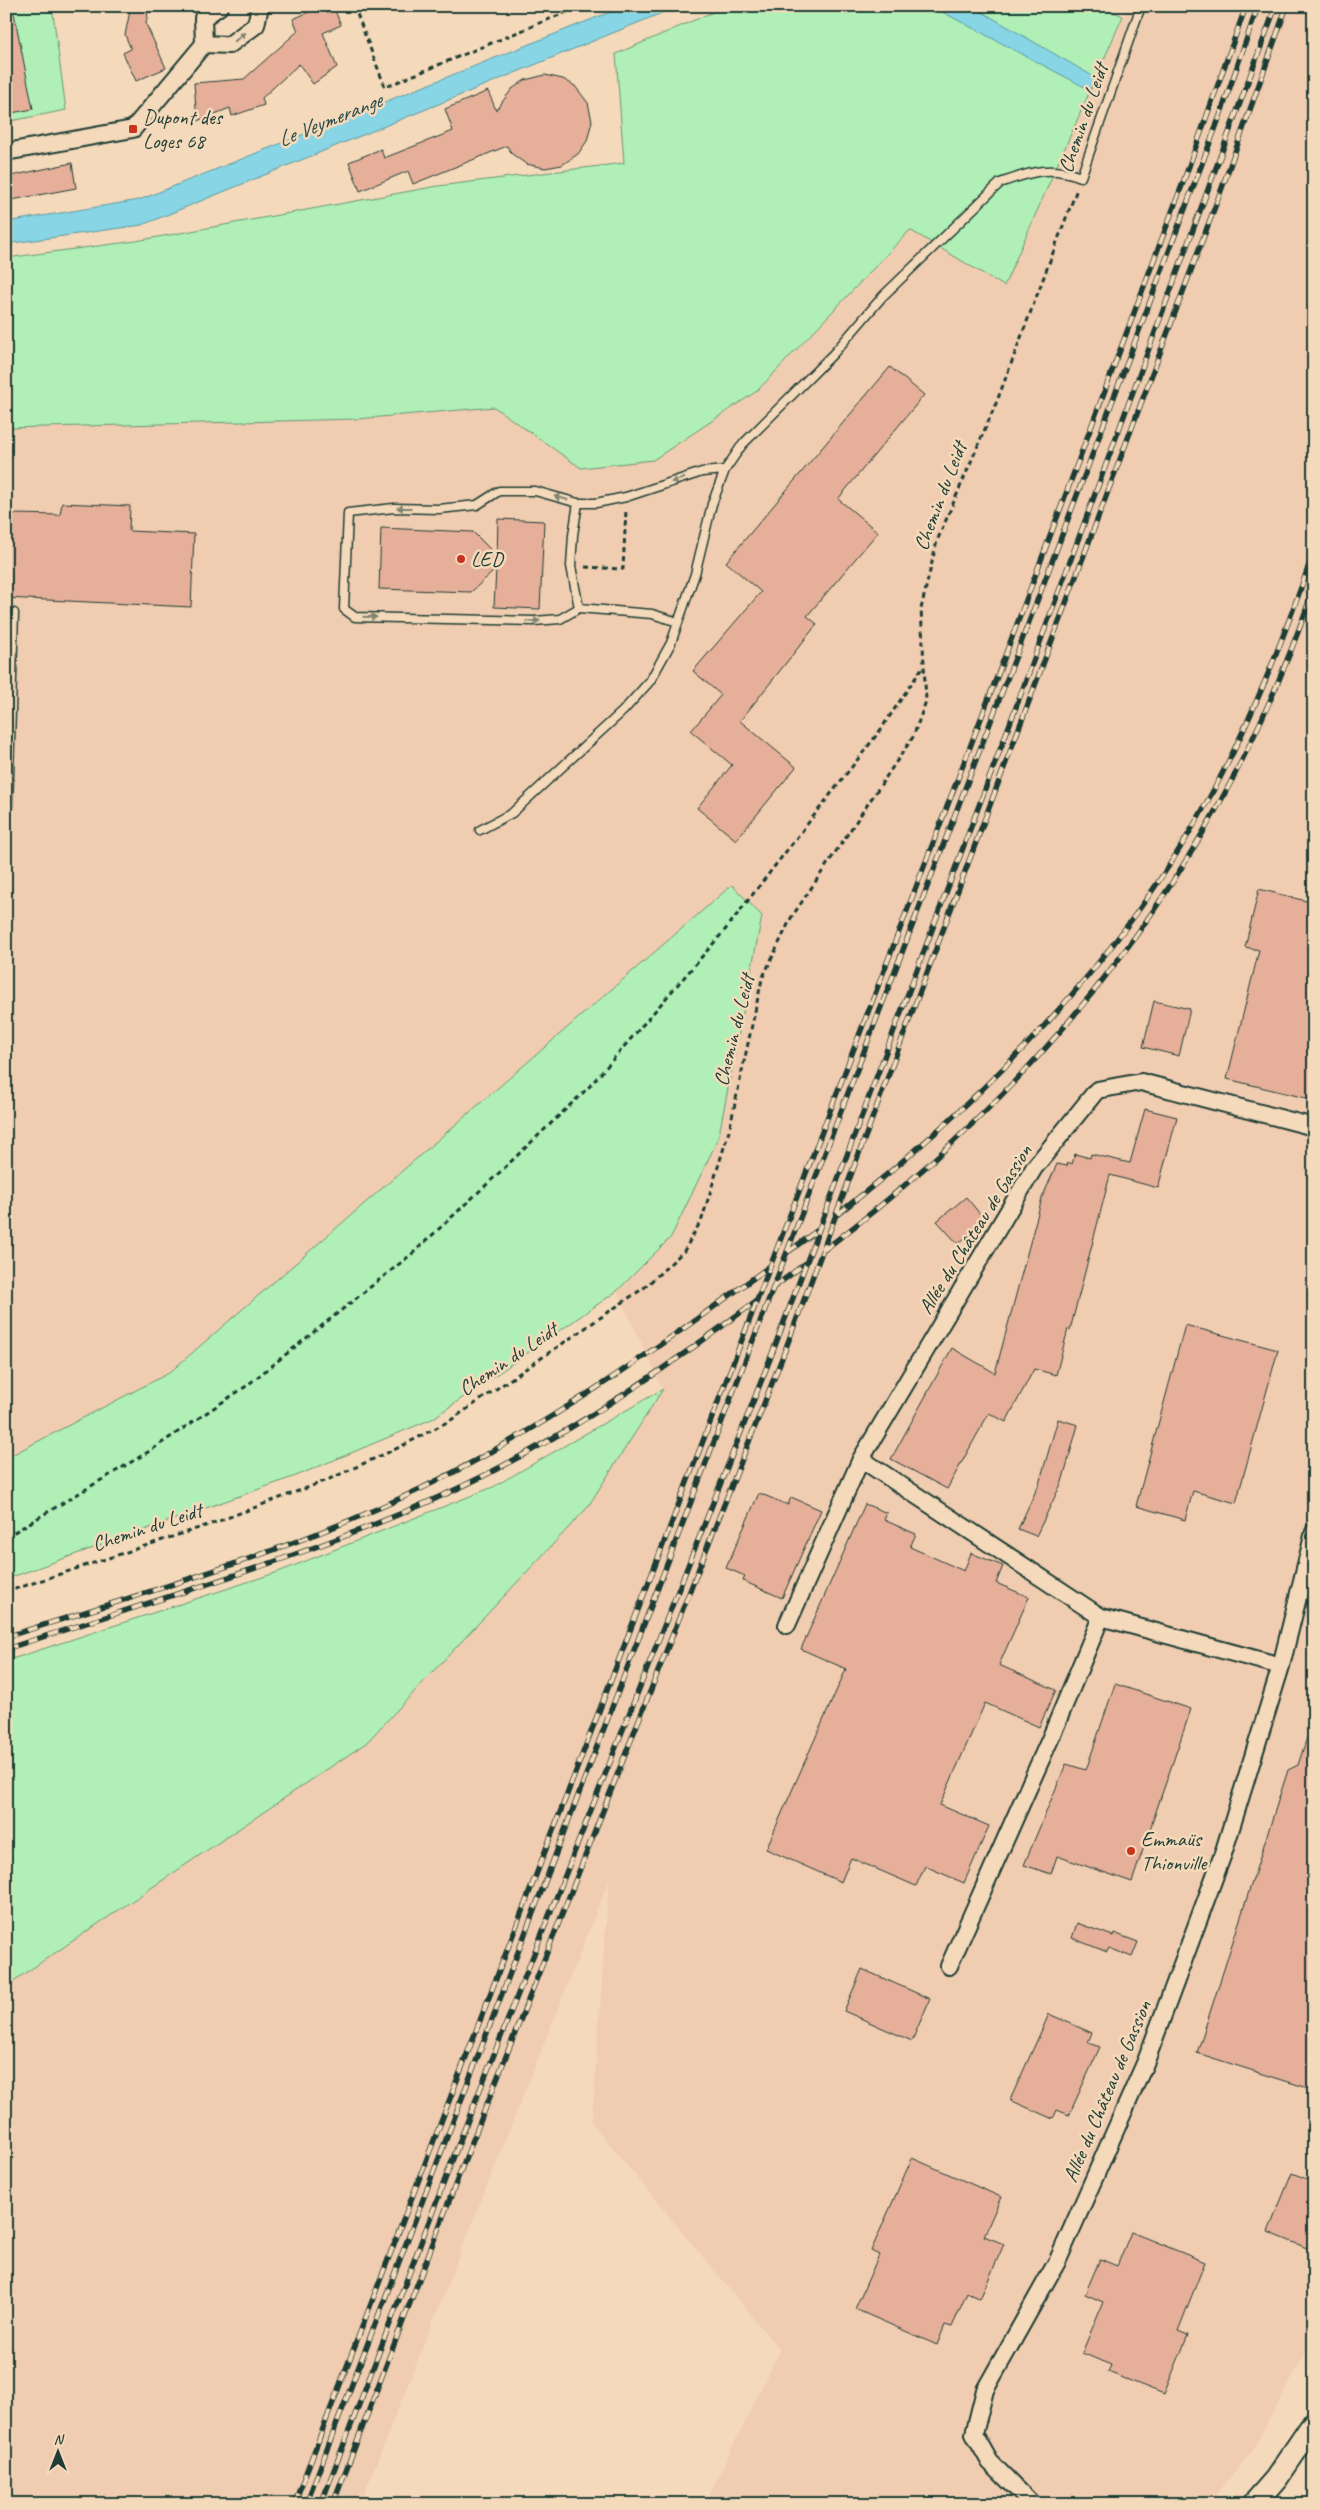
<svg xmlns="http://www.w3.org/2000/svg" width="1320" height="2510" font-family="Caveat,sans-serif">
<style>
.built{fill:#f0ccb0}
.green{fill:#b0efb6;stroke:#689675}
.water{fill:#87d5e5;stroke:#5d989e}
.building{fill:#e5af9a;stroke:#1f3d34}
.lines{fill:none;stroke-linecap:round;stroke-linejoin:round}
.service-casing{stroke:#1f3d34;stroke-width:11}
.minor-casing{stroke:#1f3d34;stroke-width:20}
.secondary-casing{stroke:#1f3d34;stroke-width:26}
.path{stroke:#1f3d34;stroke-width:3;stroke-dasharray:5 4;stroke-linecap:butt}
.service{stroke:#f4d9ba;stroke-width:8}
.minor{stroke:#f4d9ba;stroke-width:16}
.secondary{stroke:#f4d9ba;stroke-width:22}
.rail-casing{stroke:#1f3d34;stroke-width:5.5}
.rail{stroke:#f4d9ba;stroke-width:4;stroke-dasharray:11;stroke-linecap:butt}
.oneway{fill:#7f8370}
.poi-dot{fill:#c8321e;stroke:#f4d9ba;stroke-width:2}
.labels{text-anchor:middle;stroke-width:5;stroke-linejoin:round;paint-order:stroke}
.poi-label{font-size:21px;fill:#1f3d34;stroke:#f4d9ba;text-anchor:start}
.street-label{font-size:21px;fill:#1f3d34;stroke:#f4d9ba}
.water-label{font-size:22px;font-style:italic;fill:#294c46;stroke:#f4d9ba}
</style>
<rect width="100%" height="100%" fill="#f4d9ba"/>
<filter id="ink" filterUnits="userSpaceOnUse"><feTurbulence type="fractalNoise" baseFrequency=".02" numOctaves="2"/><feDisplacementMap in="SourceGraphic" scale="10" xChannelSelector="R" yChannelSelector="G"/><feConvolveMatrix kernelMatrix="1 2 1 2 8 2 1 2 1" color-interpolation-filters="sRGB"/></filter>
<g filter="url(#ink)">
<path class="built" d="M 1128,6 L 1314,6 L 1314,2338 L 1250,2454 L 1207,2504 L 705,2504 L 780,2350 L 592,2123 L 609,1880 L 360,2504 L 6,2504 L 6,1986 L 366,1743 L 587,1508 L 663,1389 L 617,1291 L 671,1237 L 169,1373 L 6,1458 L 6,428 L 357,419 L 494,407 L 581,468 L 757,391 L 910,230 L 1004,285 Z"/>
<path class="green" d="M 6,6 L 52,6 L 66,110 L 6,122 Z
M 727,6 L 1099,6 L 1123,16 L 1004,286 L 910,230 L 757,391 L 653,460 L 581,468 L 494,407 L 357,419 L 6,428 L 6,258 L 136,241 L 438,186 L 624,163 L 616,54 Z
M 732,885 L 762,916 L 718,1139 L 671,1237 L 617,1291 L 432,1419 L 296,1476 L 6,1579 L 6,1458 L 169,1373 Z
M 663,1389 L 587,1508 L 366,1743 L 6,1986 L 6,1661 L 278,1572 L 493,1487 Z"/>
<path class="water" d="M 625,6 L 679,6 L 142,225 L 6,244 L 6,222 L 139,200 Z
M 931,6 L 972,6 L 1096,78 L 1090,90 Z"/>
<path class="building" d="M 131,6 L 149,6 L 146,24 L 166,68 L 136,81 L 123,53 L 131,49 L 125,35 Z
M 323,6 L 333,6 L 341,25 L 323,33 L 337,67 L 313,84 L 299,64 L 262,98 L 264,105 L 232,116 L 230,108 L 197,121 L 194,83 L 244,79 L 298,31 L 293,19 Z
M 14,13 L 33,109 L 6,114 L 6,14 Z
M 545,75 L 563,79 L 575,86 L 588,103 L 592,121 L 587,141 L 578,154 L 562,165 L 545,168 L 526,164 L 512,154 L 507,146 L 413,184 L 408,171 L 360,191 L 349,162 L 381,149 L 384,158 L 453,131 L 445,109 L 488,91 L 496,110 L 512,89 L 525,80 Z
M 72,163 L 76,188 L 6,201 L 6,177 Z
M 890,367 L 924,395 L 838,499 L 878,532 L 807,616 L 817,624 L 740,721 L 796,767 L 736,840 L 697,808 L 732,765 L 691,731 L 721,695 L 693,671 L 761,592 L 726,562 Z
M 62,503 L 130,506 L 129,531 L 194,534 L 191,607 L 6,598 L 6,532 L 12,532 L 13,514 L 60,515 Z
M 498,519 L 544,521 L 540,609 L 494,607 L 496,569 L 471,592 L 379,589 L 381,528 L 473,532 L 497,556 Z
M 1259,889 L 1314,903 L 1314,1100 L 1227,1079 L 1259,950 L 1245,947 Z
M 1154,1001 L 1190,1009 L 1179,1056 L 1143,1047 Z
M 1145,1109 L 1177,1117 L 1158,1188 L 1110,1175 L 1070,1330 L 1068,1329 L 1056,1375 L 1034,1369 L 1006,1422 L 989,1413 L 947,1489 L 891,1459 L 952,1348 L 995,1373 L 1042,1198 L 1057,1164 L 1067,1166 L 1068,1162 L 1072,1164 L 1075,1154 L 1090,1158 L 1091,1154 L 1130,1163 Z
M 966,1197 L 985,1220 L 958,1244 L 937,1221 Z
M 1185,1325 L 1278,1350 L 1236,1503 L 1193,1491 L 1185,1520 L 1136,1506 Z
M 1058,1419 L 1078,1425 L 1062,1482 L 1036,1536 L 1018,1529 L 1039,1484 Z
M 759,1493 L 788,1505 L 791,1497 L 821,1510 L 782,1598 L 743,1581 L 745,1576 L 726,1568 Z
M 865,1504 L 887,1513 L 884,1520 L 916,1534 L 910,1547 L 964,1571 L 971,1553 L 1003,1566 L 996,1583 L 1029,1597 L 999,1665 L 1056,1690 L 1039,1727 L 985,1703 L 940,1805 L 989,1826 L 964,1883 L 925,1866 L 916,1886 L 851,1858 L 841,1882 L 766,1849 L 846,1669 L 801,1649 Z
M 1115,1684 L 1191,1709 L 1132,1882 L 1057,1856 L 1051,1874 L 1024,1865 L 1066,1764 L 1086,1770 Z
M 1311,1725 L 1314,1726 L 1314,2090 L 1197,2053 L 1288,1770 L 1298,1765 Z
M 1077,1923 L 1113,1936 L 1114,1933 L 1138,1942 L 1132,1957 L 1109,1948 L 1107,1952 L 1072,1938 Z
M 862,1969 L 930,1999 L 912,2041 L 844,2011 Z
M 1049,2014 L 1092,2033 L 1088,2042 L 1100,2047 L 1069,2115 L 1057,2110 L 1053,2119 L 1010,2100 Z
M 912,2158 L 1001,2197 L 984,2236 L 1004,2244 L 980,2299 L 967,2293 L 952,2327 L 945,2325 L 937,2345 L 855,2309 L 879,2255 L 871,2251 Z
M 1292,2173 L 1314,2182 L 1314,2251 L 1268,2232 Z
M 1131,2232 L 1205,2262 L 1178,2331 L 1188,2335 L 1164,2394 L 1108,2372 L 1111,2365 L 1082,2353 L 1103,2302 L 1085,2294 L 1100,2259 L 1117,2266 Z"/>
<g class="lines">
<defs>
<path id="service" d="M 578,503 L 573,535 L 571,566 L 579,608
M 678,622 L 652,614 L 579,608 L 560,619 L 534,621 L 355,617 L 344,609 L 348,513 L 394,508 L 439,509 L 477,505 L 499,491 L 535,491 L 578,503 L 596,503 L 626,497 L 702,472 L 725,470
M 8,806 L 14,613
M 480,830 L 512,813 L 623,711 L 650,681 L 671,643 L 695,574 L 712,504 L 725,470 L 742,445 L 834,353 L 883,296 L 1000,183 C 1031,172 1049,165 1081,177 L 1141,6"/>
<path id="minor" d="M 204,44 L 229,45 L 256,25 L 260,6
M 6,152 L 133,129 L 204,44 L 203,18 L 220,6
M 861,1459 L 1034,1168 L 1097,1090 L 1141,1082 L 1314,1127
M 787,1625 L 861,1459 L 1101,1617 L 1281,1666
M 949,1966 L 1051,1737 L 1101,1617
M 1032,2504 L 990,2462 L 974,2434 L 985,2390 L 1058,2260 L 1146,2061 L 1223,1854 L 1281,1666 L 1314,1532"/>
<path id="secondary" d="M 1254,2504 L 1276,2479 L 1314,2423"/>
</defs>
<use href="#service" class="service-casing"/>
<use href="#minor" class="minor-casing"/>
<use href="#secondary" class="secondary-casing"/>
<path class="path" d="M 354,6 L 385,87 L 581,6
M 585,567 L 623,569 L 626,510
M 6,1537 L 148,1452 L 245,1387 L 413,1253 L 499,1173 L 589,1087 L 725,930 L 879,732 L 922,668
M 6,1592 L 211,1524 L 325,1481 L 400,1447 L 451,1420 L 645,1287 L 684,1251 L 702,1219 L 729,1131 L 762,979 L 791,918 L 913,737 L 926,701 L 921,609 L 937,541 L 997,401 L 1077,189
M 381,2504 L 382,2500"/>
<use href="#service" class="service"/>
<use href="#minor" class="minor"/>
<use href="#secondary" class="secondary"/>
<defs>
<path id="rail" d="M 838,1214 C 981,1102 1112,971 1202,811 C 1249,729 1283,640 1314,551
M 824,1250 C 1054,1077 1222,861 1314,587
M 788,1252 L 818,1230
M 774,1287 L 806,1263
M 6,1637 C 134,1596 265,1559 388,1504 C 525,1443 650,1354 770,1266
M 6,1649 C 154,1600 306,1558 448,1493 C 558,1442 660,1374 756,1301
M 294,2504 L 1005,656 L 1184,180 L 1246,6
M 306,2504 L 1042,588 L 1220,116 L 1258,6
M 321,2504 L 462,2135 L 770,1359 L 1009,726 L 1276,6
M 333,2504 L 459,2175 L 784,1353 L 1222,188 L 1287,6"/>
</defs>
<use href="#rail" class="rail-casing"/>
<use href="#rail" class="rail"/>
</g>
<defs><path id="oneway-solid" d="M-6-.8H1V-3.2L6.5 0L1 3.2V.8H-6Z" transform="scale(1.25)"/></defs>
<g class="oneway">
<use href="#oneway-solid" transform="translate(240 37) rotate(-38)"/>
<use href="#oneway-solid" transform="translate(678 480) rotate(162)"/>
<use href="#oneway-solid" transform="translate(561 498) rotate(-164)"/>
<use href="#oneway-solid" transform="translate(404 508) rotate(-180)"/>
<use href="#oneway-solid" transform="translate(370 617) rotate(2)"/>
<use href="#oneway-solid" transform="translate(533 621) rotate(-1)"/>
</g>
</g>
<g class="poi-dot">
<rect x="128" y="124" width="10" height="10" rx="2.5"/>
<circle cx="461" cy="559" r="5"/>
<circle cx="1131" cy="1851" r="5"/>
</g>
<g class="labels">
<g class="poi-label">
<text x="143" y="124">Dupont des<tspan x="143" dy="24">Loges 68</tspan></text>
<text x="471" y="566">LED</text>
<text x="1141" y="1846">Emmaüs<tspan x="1141" dy="24">Thionville</tspan></text>
</g>
<g class="street-label">
<text transform="translate(1083 118) rotate(-71)" y="7">Chemin du Leidt</text>
<text transform="translate(940 496) rotate(-69)" y="7">Chemin du Leidt</text>
<text transform="translate(734 1030) rotate(-76)" y="7">Chemin du Leidt</text>
<text transform="translate(975 1229) rotate(-58)" y="7">Allée du Château de Gassion</text>
<text transform="translate(508 1359) rotate(-34)" y="7">Chemin du Leidt</text>
<text transform="translate(147 1527) rotate(-18)" y="7">Chemin du Leidt</text>
<text transform="translate(1107 2091) rotate(-67)" y="7">Allée du Château de Gassion</text>
</g>
<g class="water-label">
<text transform="translate(329 119) rotate(-22)" y="8">Le Veymerange</text>
</g>
</g>
<rect width="1320" height="2510" fill="none" stroke="#f4d9ba" stroke-width="25"/>
<rect x="12" y="12" width="1295" height="2485" fill="none" stroke="#1f3d34" stroke-width="2" filter="url(#ink)"/>
<g transform="translate(58 2452)" stroke="#f4d9ba" stroke-width="4" paint-order="stroke">
<path d="M0-4L9 19L0 12L-9 19Z" fill="#1f3d34"/>
<text y="-8" font-size="14" font-weight="bold" text-anchor="middle" fill="#1f3d34">N</text>
</g>
</svg>
